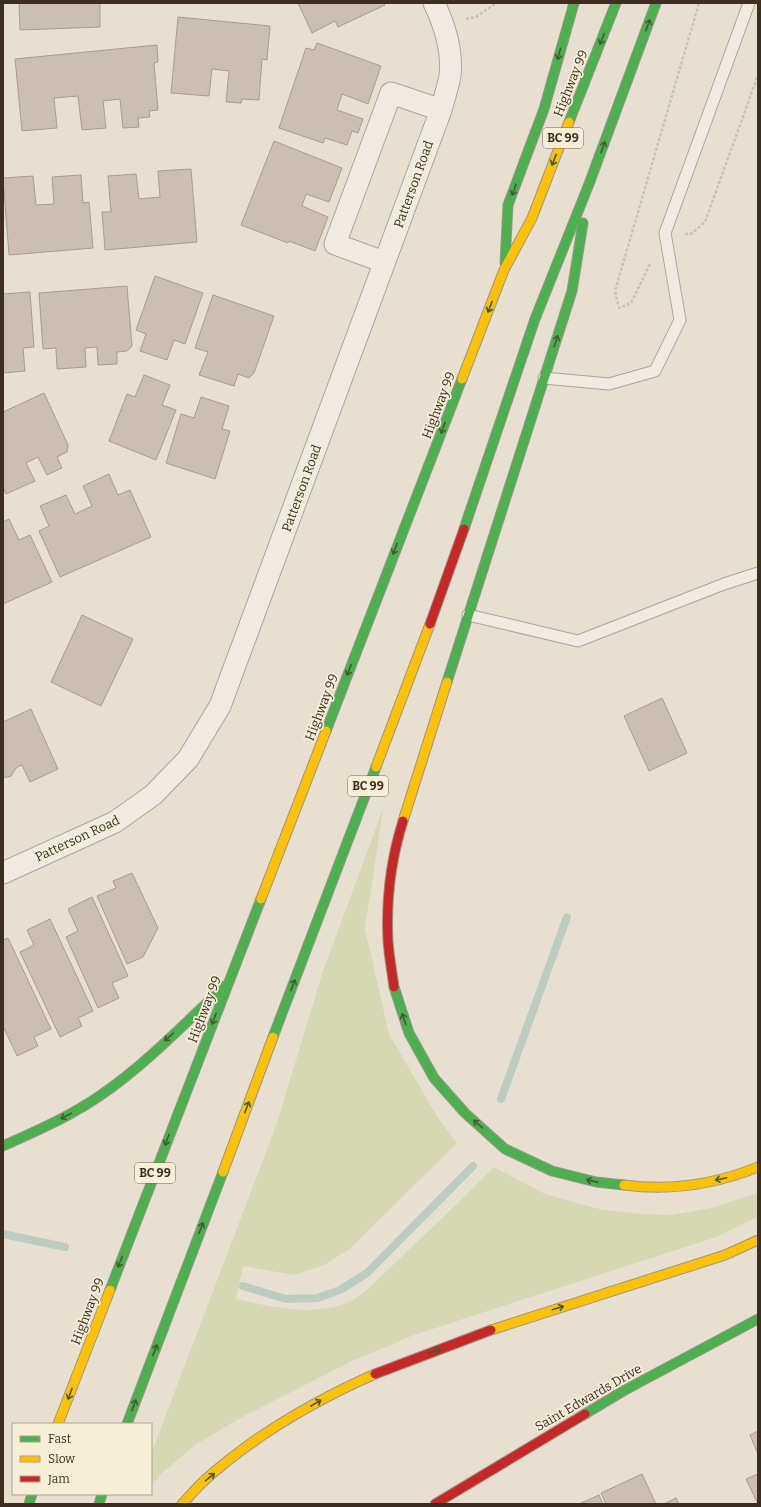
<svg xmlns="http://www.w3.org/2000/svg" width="761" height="1507" font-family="Bitter,serif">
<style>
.green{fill:#d6d7b3}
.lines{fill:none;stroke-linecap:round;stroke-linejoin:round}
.stream{stroke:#bcccc2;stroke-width:8}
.building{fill:#cbbfb2;stroke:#a89c90}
.lane-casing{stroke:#ada599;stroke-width:13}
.street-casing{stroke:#ada599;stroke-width:23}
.fast-casing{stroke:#9c958a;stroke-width:11}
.slow-casing{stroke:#9c958a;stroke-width:11}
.jam-casing{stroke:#9c958a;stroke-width:11}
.path{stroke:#c8c2b9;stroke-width:2.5;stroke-dasharray:3 2;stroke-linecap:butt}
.lane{stroke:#efebe3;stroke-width:11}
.street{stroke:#efebe3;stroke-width:21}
.fast{stroke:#4caf50;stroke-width:9}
.slow{stroke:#ffc107;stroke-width:9}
.jam{stroke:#c62828;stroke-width:9}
.oneway{stroke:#425b31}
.labels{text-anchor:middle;stroke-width:3.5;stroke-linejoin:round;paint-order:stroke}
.shield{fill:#f7eed8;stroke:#756857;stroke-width:1}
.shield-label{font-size:12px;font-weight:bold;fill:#3d2e20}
.street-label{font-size:13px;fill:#3d2e20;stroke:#f7eed8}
</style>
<rect width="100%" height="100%" fill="#e7e0d1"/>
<path class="green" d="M 383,809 L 365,929 L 389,1034 L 438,1118 L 457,1143 L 351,1248 L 324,1265 L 294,1275 L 243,1266 L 236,1299 C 272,1307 313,1317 349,1302 C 363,1296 382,1275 393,1265 C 427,1233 461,1200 494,1167 L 545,1194 L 599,1209 L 640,1214 L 672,1215 L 711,1208 L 758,1193 L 758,1217 L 716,1237 L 414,1335 L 352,1361 L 244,1416 L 195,1445 L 162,1473 L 151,1487 L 151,1454 L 277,1123 L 323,971 Z"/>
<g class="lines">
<path class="stream" d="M 501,1099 L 567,917
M 3,1234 L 65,1247
M 243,1286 L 286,1299 L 317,1298 L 340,1290 L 367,1273 L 473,1166"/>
</g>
<path class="building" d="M 19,3 L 100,3 L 100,27 L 20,30 Z
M 298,3 L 384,3 L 385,5 L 338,27 L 335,21 L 312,33 Z
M 178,17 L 270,26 L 267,60 L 262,59 L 259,100 L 242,99 L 241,103 L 226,102 L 229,71 L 212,69 L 209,96 L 171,93 Z
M 317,43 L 381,66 L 368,104 L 342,94 L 337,110 L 363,119 L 358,133 L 352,131 L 347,145 L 325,138 L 323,143 L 279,128 L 306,48 L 314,50 Z
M 157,45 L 158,62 L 154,63 L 158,110 L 149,111 L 150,117 L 138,118 L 139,127 L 123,128 L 120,99 L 103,101 L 106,128 L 82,130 L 78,96 L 54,98 L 57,128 L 22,131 L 15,59 Z
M 274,141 L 342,168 L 329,202 L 306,194 L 302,206 L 328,217 L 315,251 L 289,241 L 288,243 L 241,225 Z
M 191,169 L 197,242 L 105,250 L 102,212 L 111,212 L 108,176 L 136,174 L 139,199 L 160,197 L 158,171 Z
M 81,175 L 83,203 L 89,202 L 93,248 L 9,255 L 3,178 L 33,176 L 36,205 L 54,204 L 52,177 Z
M 155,276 L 203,293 L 185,344 L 174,340 L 167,360 L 140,351 L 146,334 L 136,330 Z
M 127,286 L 132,346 L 127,351 L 117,352 L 117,364 L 98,365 L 97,347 L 85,348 L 86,367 L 57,369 L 56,348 L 43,349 L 39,293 Z
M 30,292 L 34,347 L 23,348 L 25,371 L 3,373 L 3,294 Z
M 213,295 L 274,316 L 254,373 L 249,378 L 238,374 L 234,386 L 199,375 L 208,352 L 195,348 Z
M 144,375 L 170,385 L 162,405 L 176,410 L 156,460 L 109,441 L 127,394 L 135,397 Z
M 44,393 L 68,445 L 67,452 L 57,457 L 62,468 L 47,475 L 38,457 L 26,463 L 35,481 L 6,494 L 3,487 L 3,412 Z
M 201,397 L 229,406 L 222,429 L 230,431 L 215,479 L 166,463 L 181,414 L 194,418 Z
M 109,474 L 118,495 L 130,490 L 151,537 L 60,577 L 39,531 L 49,526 L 40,506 L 66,495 L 75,514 L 92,506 L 83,486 Z
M 9,519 L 19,540 L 30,535 L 52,582 L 3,604 L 3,522 Z
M 82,615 L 133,639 L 101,706 L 51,682 Z
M 662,698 L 687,753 L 649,771 L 624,716 Z
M 31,709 L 58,769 L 30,782 L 22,765 L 17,767 L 11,776 L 3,778 L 3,722 Z
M 132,873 L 158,928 L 143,957 L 127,964 L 97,896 L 116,888 L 113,881 Z
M 92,897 L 128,976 L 112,983 L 119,998 L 98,1008 L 66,937 L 78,931 L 68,909 Z
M 50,919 L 93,1011 L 78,1018 L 82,1026 L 60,1037 L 20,952 L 34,945 L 27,930 Z
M 8,938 L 51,1029 L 34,1037 L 38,1046 L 17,1056 L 3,1026 L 3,940 Z
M 758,1431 L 758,1454 L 750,1435 Z
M 642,1474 L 656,1504 L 606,1504 L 601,1493 Z
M 758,1474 L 758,1504 L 746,1479 Z
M 599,1495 L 603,1504 L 579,1504 Z
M 676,1498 L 679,1504 L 664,1504 Z"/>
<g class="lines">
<defs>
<path id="lane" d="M 544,378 L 609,384 L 655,371 L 680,320 L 665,233 L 749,3
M 468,615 L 578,641 L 724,584 L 758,573"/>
<path id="street" d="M 384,262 L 335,244 L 391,93 L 441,110
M 3,873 L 115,822 L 153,795 L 188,759 L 220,706 L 441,110 C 444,99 448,87 450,76 C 453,50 445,26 434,3"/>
<path id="fast" d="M 569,122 L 616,3
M 505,263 L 508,205 L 544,109 L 574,3
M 464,529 L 535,319 L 589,184 L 656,3
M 447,682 L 572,291 L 583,223
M 326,731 L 462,379
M 394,987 L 409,1033 L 434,1078 L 465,1113 L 505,1149 L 552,1171 L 596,1182 L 624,1185
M 273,1037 L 376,767
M 3,1146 C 36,1131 71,1116 101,1095 C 146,1064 185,1023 225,986
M 110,1290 L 261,899
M 585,1414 L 625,1390 L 758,1319
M 127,1424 L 223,1172
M 29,1504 L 32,1494
M 99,1504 L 102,1494"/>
<path id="slow" d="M 462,379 L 504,270 L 532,218 L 569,122
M 376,767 L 430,624
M 403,821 L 447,682
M 261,899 L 326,731
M 223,1172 L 273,1037
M 624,1185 C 669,1191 716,1184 758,1167
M 491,1330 L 725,1255 L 758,1240
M 58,1424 L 110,1290
M 182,1504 C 190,1496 197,1487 205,1480 C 255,1435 314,1401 375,1374"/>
<path id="jam" d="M 430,624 L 464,529
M 394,987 C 392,972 389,956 388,941 C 386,901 391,859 403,821
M 375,1374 L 491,1330
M 435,1504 L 585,1414"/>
</defs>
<use href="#lane" class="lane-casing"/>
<use href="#street" class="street-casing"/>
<use href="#fast" class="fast-casing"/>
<use href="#slow" class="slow-casing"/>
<use href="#jam" class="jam-casing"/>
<path class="path" d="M 466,19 L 476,17 L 496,3
M 685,234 L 691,234 L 705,222 L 758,75
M 650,264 L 631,303 L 619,308 L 615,291 L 699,3"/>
<use href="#lane" class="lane"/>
<use href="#street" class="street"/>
<use href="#fast" class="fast"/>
<use href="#slow" class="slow"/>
<use href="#jam" class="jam"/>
</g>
<defs><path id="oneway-shaft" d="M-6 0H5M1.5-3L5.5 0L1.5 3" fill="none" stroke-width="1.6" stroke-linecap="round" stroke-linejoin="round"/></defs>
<g class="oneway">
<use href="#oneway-shaft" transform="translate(648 25) rotate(-70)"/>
<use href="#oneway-shaft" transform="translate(602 39) rotate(112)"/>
<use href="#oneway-shaft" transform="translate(559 54) rotate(106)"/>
<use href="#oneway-shaft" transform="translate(603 147) rotate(-70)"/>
<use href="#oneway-shaft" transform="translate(554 160) rotate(111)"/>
<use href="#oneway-shaft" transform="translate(514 190) rotate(110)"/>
<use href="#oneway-shaft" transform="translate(490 307) rotate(111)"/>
<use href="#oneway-shaft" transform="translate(556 341) rotate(-72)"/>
<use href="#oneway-shaft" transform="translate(443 428) rotate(111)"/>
<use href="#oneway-shaft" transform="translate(395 549) rotate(111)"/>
<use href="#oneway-shaft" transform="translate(349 670) rotate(111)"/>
<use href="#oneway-shaft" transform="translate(293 985) rotate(-69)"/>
<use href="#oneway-shaft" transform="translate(214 1019) rotate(111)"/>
<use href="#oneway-shaft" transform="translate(404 1019) rotate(-109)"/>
<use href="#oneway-shaft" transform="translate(169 1037) rotate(138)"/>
<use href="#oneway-shaft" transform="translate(247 1107) rotate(-69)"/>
<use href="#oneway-shaft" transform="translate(66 1116) rotate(152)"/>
<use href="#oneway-shaft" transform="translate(478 1124) rotate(-138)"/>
<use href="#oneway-shaft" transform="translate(167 1140) rotate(111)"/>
<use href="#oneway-shaft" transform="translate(721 1179) rotate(168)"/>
<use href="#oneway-shaft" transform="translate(592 1181) rotate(-167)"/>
<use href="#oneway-shaft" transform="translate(201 1228) rotate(-69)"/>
<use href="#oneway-shaft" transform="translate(120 1262) rotate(111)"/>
<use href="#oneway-shaft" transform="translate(558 1308) rotate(-18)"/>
<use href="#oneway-shaft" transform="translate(155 1350) rotate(-69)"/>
<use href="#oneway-shaft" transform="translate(435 1351) rotate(-21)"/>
<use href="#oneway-shaft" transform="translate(70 1394) rotate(110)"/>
<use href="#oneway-shaft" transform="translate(316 1403) rotate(-30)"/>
<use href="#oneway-shaft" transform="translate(134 1405) rotate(-70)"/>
<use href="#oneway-shaft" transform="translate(210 1477) rotate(-40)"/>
</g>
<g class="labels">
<g class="shield">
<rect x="543" y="128" width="40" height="20" rx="3"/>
<rect x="348" y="776" width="40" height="20" rx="3"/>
<rect x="135" y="1163" width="40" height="20" rx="3"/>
</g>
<g class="shield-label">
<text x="563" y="142">BC 99</text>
<text x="368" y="790">BC 99</text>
<text x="155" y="1177">BC 99</text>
</g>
<g class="street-label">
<text transform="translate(570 83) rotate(-68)" y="5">Highway 99</text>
<text transform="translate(413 184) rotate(-70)" y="5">Patterson Road</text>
<text transform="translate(438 405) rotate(-69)" y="5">Highway 99</text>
<text transform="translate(301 488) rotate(-70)" y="5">Patterson Road</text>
<text transform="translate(321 707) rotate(-69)" y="5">Highway 99</text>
<text transform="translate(77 838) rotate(-25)" y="5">Patterson Road</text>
<text transform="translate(204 1009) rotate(-69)" y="5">Highway 99</text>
<text transform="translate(87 1311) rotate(-69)" y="5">Highway 99</text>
<text transform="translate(588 1397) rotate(-30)" y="5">Saint Edwards Drive</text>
</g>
</g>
<rect width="761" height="1507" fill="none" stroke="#3d2e20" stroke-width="8"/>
<rect x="12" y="1423" width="140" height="72" fill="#f7eed8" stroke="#ada18e"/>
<rect x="20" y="1436" width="20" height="6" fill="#4caf50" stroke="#ada18e"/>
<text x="48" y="1443" font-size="12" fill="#3d2e20">Fast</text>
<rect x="20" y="1456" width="20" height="6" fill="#ffc107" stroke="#ada18e"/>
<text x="48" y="1463" font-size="12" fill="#3d2e20">Slow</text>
<rect x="20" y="1476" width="20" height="6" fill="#c62828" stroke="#ada18e"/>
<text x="48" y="1483" font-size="12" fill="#3d2e20">Jam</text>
</svg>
